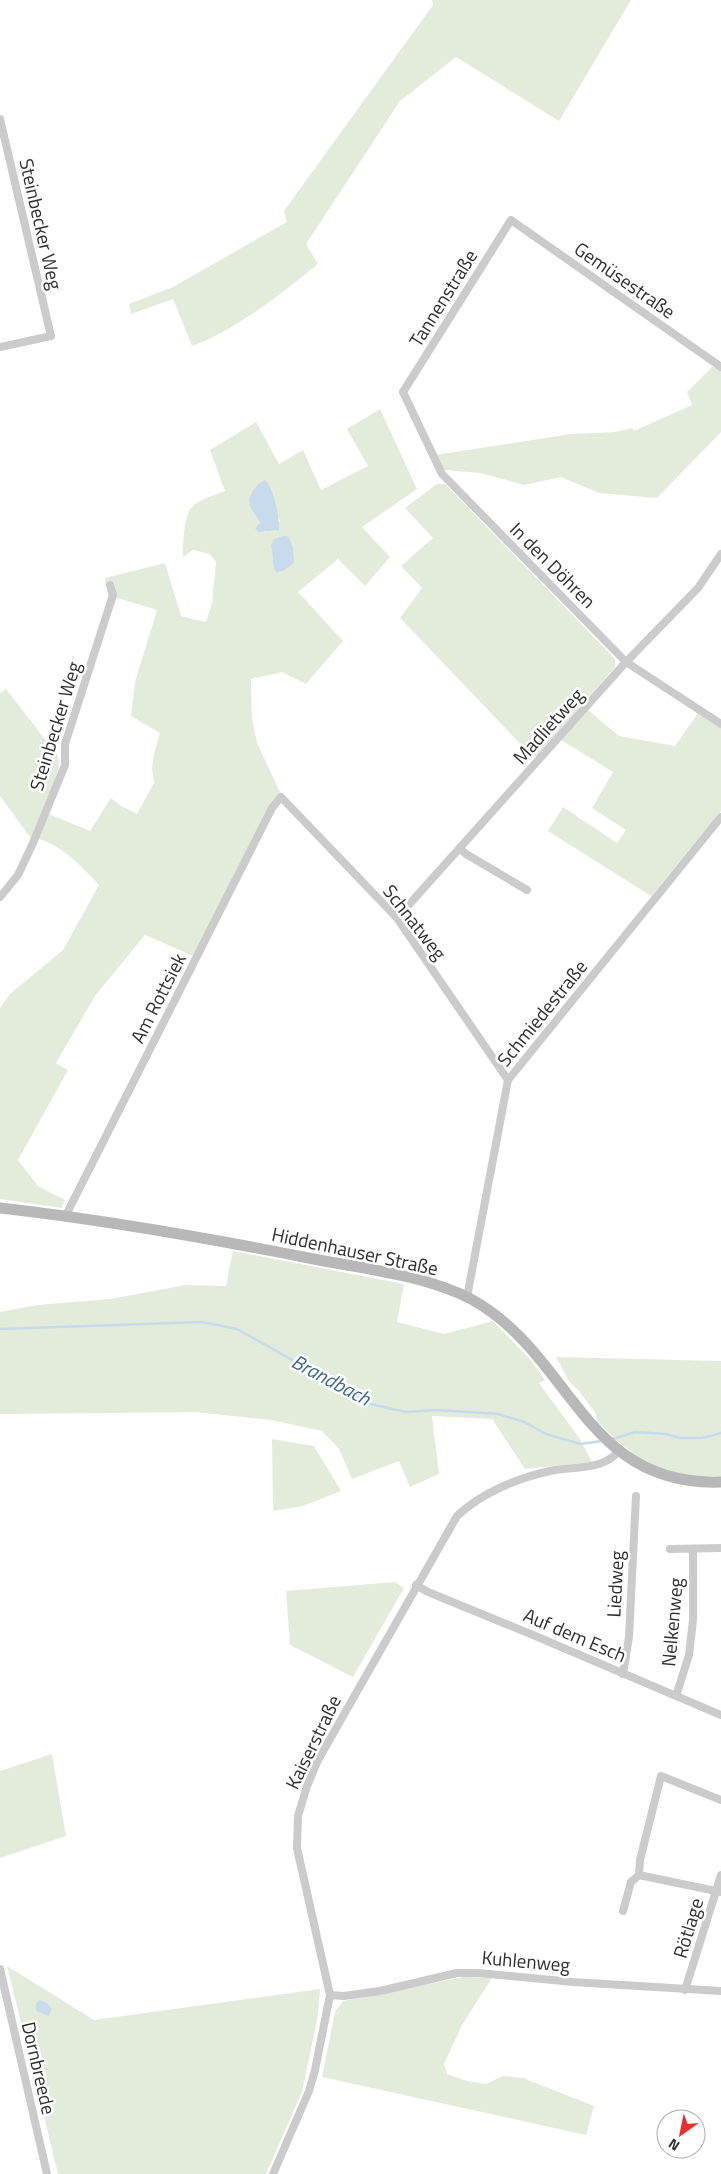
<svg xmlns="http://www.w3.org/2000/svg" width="721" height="2174" font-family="'Titillium Web',sans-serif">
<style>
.green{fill:#e3ecdb;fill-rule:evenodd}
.water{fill:#c7dbec}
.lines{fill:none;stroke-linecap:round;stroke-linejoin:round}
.stream{stroke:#c7dbec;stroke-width:2.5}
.street{stroke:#cbcbcb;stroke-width:8}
.secondary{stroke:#b8b8b8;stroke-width:11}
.labels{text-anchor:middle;stroke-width:5;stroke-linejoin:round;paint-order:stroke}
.street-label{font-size:19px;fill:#2e2e2e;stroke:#fff}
.water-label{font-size:20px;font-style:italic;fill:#3a6992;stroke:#fff}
</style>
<rect width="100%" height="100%" fill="#fff"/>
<path class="green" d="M 432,0 L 631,0 L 559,121 L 456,57 L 400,101 L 306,244 L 318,264 C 282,293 235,331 192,346 L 173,299 L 131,314 L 129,304 L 173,287 L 287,222 L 284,211 L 433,5 Z
M 714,365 L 721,370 L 721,432 L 657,498 L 599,493 L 561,477 L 524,485 L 481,473 L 444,470 L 435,455 L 571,434 L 615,432 L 632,428 L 634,431 L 692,405 L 687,392 Z
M 380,409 L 417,489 L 362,527 L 390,557 L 365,586 L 338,559 L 298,592 L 343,641 L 306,684 L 282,672 L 251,679 L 252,719 L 257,743 L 280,792 L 193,956 L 145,935 L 95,996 L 56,1063 L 68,1070 L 18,1160 L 38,1186 L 65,1200 L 62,1208 L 0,1199 L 0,1008 L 10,994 L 63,950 L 99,885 C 80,865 59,841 30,837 L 0,796 L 0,693 L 6,689 L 58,756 L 59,767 L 45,809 L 49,814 L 90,831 L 111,798 L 121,806 L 137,814 L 154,783 L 152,769 L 154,753 L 160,733 L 131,716 L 135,682 L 157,610 L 108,595 L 105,578 L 165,563 L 181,616 L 206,622 L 212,603 L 216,562 L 210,554 L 193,550 L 183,557 C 183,544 183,512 195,504 C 204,498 215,495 225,491 L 210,450 L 256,422 L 279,464 L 303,450 L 321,490 L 368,466 L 347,429 ZM 273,494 L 277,515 L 280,521 L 270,530 L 264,532 L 257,515 Z
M 437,484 L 445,484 L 615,659 L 615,667 L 537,757 L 531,755 L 400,618 L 422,588 L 401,566 L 433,538 L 405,508 Z
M 588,710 L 619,736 L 675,746 L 698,713 L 721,728 L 721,811 L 651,896 L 548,831 L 563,807 L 617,843 L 626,830 L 592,808 L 613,772 L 561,740 Z
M 233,1251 L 404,1284 L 397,1322 L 444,1334 L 493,1321 L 529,1358 L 545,1380 L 539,1383 L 580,1439 L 592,1462 L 525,1469 L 492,1419 L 432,1416 L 439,1474 L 410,1487 L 399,1461 L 352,1479 L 339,1449 L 322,1431 L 271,1420 L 196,1412 L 0,1414 L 0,1312 L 37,1305 L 110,1299 L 186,1285 L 226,1286 Z
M 556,1357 L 721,1361 L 721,1477 L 682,1475 L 645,1462 L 617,1441 L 597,1421 L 595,1412 L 579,1391 L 569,1381 Z
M 272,1439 L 314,1446 L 341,1491 L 303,1506 L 273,1511 Z
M 395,1582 L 404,1588 L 353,1677 L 290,1645 L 286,1591 Z
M 52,1754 L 66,1836 L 0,1858 L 0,1771 Z
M 7,1966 L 94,2020 L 320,1989 L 318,2015 L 302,2092 L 266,2174 L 58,2174 Z
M 463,1977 L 492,1978 L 462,2025 L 444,2064 L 447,2074 L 467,2081 L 486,2084 L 503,2076 L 523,2078 L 594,2106 L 586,2135 L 322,2077 L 335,2012 L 343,2001 Z"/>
<path class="water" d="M 265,480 C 274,488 280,519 279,530 L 258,532 L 255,528 L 260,523 C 258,517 252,512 250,506 C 246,496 257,484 265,480 Z
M 283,536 L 288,536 L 293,548 L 294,563 L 283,571 L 276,572 C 271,563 274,555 271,546 L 274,539 Z
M 39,2000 L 47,2003 L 52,2009 L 49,2016 L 36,2011 L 36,2004 Z"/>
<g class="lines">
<path class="stream" d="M 0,1329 L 202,1322 L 237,1329 L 371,1404 L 405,1412 L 437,1410 L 498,1414 L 524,1422 L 546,1434 L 580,1444 L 602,1441
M 612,1439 L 635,1432 L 666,1434 L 680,1438 L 702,1438 L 721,1433"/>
<path class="street" d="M 0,119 L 51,336 L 0,347
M 721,367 L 511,220 L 403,392 L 442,474 L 626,662 L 721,724
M 460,849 L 466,854 L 527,890
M 0,897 L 18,875 L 33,843 L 65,765 L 65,744 L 113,595 L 110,585
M 397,918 L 626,662 L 698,588 L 721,554
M 66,1215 L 272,808 L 281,797 L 397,918 L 508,1080
M 467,1297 L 508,1080 L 721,817
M 670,1549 L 721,1548
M 416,1585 L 428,1592 L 533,1635 L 721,1715
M 623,1674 L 629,1637 L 636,1496
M 676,1696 L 689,1655 L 693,1620 L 693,1549
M 721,1800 L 661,1776 L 640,1860 L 639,1875 L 721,1892
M 623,1911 L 631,1882 L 639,1875
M 0,1969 L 47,2174
M 685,1990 L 721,1875
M 330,1995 L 344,1996 L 380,1991 L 457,1973 L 478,1973 L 573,1982 L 721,1991
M 273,2174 L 309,2091 L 315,2070 L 330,1995 L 297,1848 L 298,1816 L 307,1786 L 318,1760 L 457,1516 C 481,1493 518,1478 550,1471 C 574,1466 601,1471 618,1452"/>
<path class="secondary" d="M 0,1208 C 107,1220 213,1239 319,1260 C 367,1269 427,1276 471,1299 C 573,1355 583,1487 721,1482"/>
</g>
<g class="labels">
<g class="street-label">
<text transform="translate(41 224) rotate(77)" y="7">Steinbecker Weg</text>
<text transform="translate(625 280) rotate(35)" y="7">Gemüsestraße</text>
<text transform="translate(443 298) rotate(-58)" y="7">Tannenstraße</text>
<text transform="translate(553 565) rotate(45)" y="7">In den Döhren</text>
<text transform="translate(55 726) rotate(-73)" y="7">Steinbecker Weg</text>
<text transform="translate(548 726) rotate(-48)" y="7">Madlietweg</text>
<text transform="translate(415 922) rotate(52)" y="7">Schnatweg</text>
<text transform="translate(158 998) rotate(-63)" y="7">Am Rottsiek</text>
<text transform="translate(542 1013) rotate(-51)" y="7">Schmiedestraße</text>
<text transform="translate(355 1251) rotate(12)" y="7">Hiddenhauser Straße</text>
<text transform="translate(615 1584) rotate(-87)" y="7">Liedweg</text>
<text transform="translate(672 1622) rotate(-85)" y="7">Nelkenweg</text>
<text transform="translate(575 1635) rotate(23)" y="7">Auf dem Esch</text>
<text transform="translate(313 1742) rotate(-64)" y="7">Kaiserstraße</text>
<text transform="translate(688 1928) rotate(-73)" y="7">Rötlage</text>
<text transform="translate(526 1961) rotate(5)" y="7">Kuhlenweg</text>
<text transform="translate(39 2068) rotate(77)" y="7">Dornbreede</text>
</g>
<g class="water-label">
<text transform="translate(331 1380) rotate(28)" y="7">Brandbach</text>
</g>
</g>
<g transform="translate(681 2134) rotate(213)"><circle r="24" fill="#ffffff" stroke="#ababab"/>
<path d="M0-4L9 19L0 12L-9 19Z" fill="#e92e2d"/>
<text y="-8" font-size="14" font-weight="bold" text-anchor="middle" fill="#2e2e2e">N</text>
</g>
</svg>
